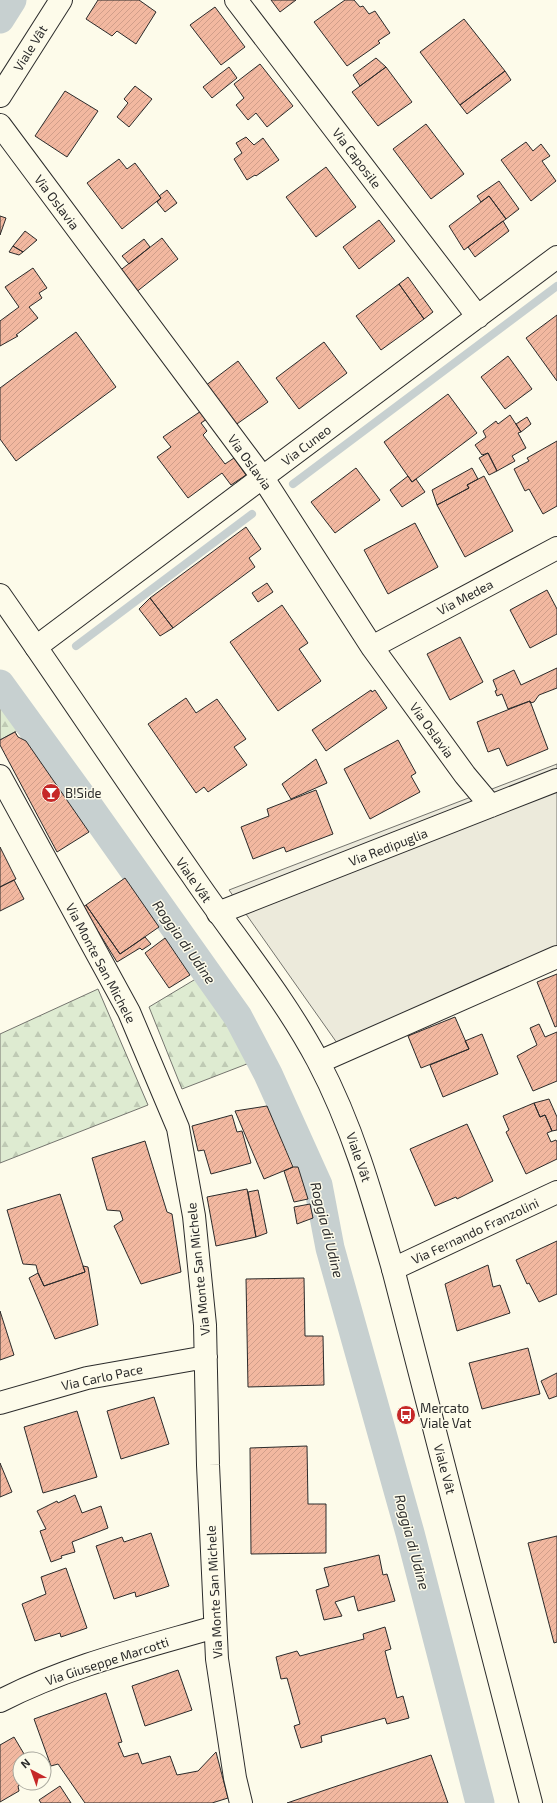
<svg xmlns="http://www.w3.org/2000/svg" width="557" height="1803" font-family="'Exo 2',sans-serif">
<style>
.forest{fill:url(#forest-firs);stroke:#74746e}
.parking{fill:#eceadb;stroke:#74746e}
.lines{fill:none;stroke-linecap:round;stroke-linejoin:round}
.stream{stroke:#c7d0d0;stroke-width:8}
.canal{stroke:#c7d0d0;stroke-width:29}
.building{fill:url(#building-hatch);stroke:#2b2b2b}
.minor-casing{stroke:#2b2b2b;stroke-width:24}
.major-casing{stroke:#2b2b2b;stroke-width:24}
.minor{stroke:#fdfbea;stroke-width:22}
.major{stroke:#fdfbea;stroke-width:22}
.labels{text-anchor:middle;stroke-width:3;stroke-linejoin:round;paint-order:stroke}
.street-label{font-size:13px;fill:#2b2b2b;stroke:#fdfbea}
.poi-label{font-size:13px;fill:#2b2b2b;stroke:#fdfbea;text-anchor:start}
.water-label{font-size:14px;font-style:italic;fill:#2b2b2b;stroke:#fdfbea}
</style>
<defs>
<pattern id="forest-firs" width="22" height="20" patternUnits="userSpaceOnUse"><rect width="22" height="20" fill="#deebd1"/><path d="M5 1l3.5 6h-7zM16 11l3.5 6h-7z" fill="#bfcab4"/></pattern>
<pattern id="building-hatch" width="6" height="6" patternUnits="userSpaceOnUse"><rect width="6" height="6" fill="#f2b8a0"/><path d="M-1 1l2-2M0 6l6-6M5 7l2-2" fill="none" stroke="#d09e8a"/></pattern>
</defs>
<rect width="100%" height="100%" fill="#fdfbea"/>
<path class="forest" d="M 0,703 L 18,730 L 0,740 Z
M 199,977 L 252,1062 L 182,1089 L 149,1007 Z
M 98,989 L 148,1105 L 0,1163 L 0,1034 Z"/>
<path class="parking" d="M 557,764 L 557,967 L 342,1050 L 229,890 Z"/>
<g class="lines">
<path class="stream" d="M 293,484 L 557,286
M 76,646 L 252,514
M 18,707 L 24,700"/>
<path class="canal" d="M 0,19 L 12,0
M 0,684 L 90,808 L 238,1017 L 268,1074 L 318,1185 L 330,1248 L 410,1533 L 480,1803"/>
</g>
<path class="building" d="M 98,0 L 139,0 L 156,12 L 136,44 L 117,31 L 112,36 L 86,19 Z
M 271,0 L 296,0 L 280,12 Z
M 345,0 L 354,0 L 360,7 L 363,6 L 369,14 L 375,11 L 390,33 L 378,41 L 380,43 L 347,66 L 314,22 Z
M 215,7 L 245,47 L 221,65 L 190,25 Z
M 464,19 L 505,71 L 460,105 L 420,52 Z
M 376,58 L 386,67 L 360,86 L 353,75 Z
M 260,64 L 293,106 L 267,127 L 256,113 L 248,120 L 236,105 L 244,98 L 234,84 Z
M 229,67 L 237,78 L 212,98 L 203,87 Z
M 386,67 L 412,102 L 378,126 L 352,92 Z
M 505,71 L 511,80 L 467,114 L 460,105 Z
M 135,86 L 152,99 L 129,127 L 117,117 L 128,103 L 124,99 Z
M 65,91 L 98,111 L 67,157 L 35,136 Z
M 426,124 L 464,174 L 431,199 L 393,149 Z
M 246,137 L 254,145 L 263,138 L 279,160 L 256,176 L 255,175 L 247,180 L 234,159 L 242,153 L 236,143 Z
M 526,142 L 533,151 L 541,144 L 550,156 L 542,161 L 556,181 L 531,201 L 501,160 Z
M 119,159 L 127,169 L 135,163 L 161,198 L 122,229 L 87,183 Z
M 326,167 L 356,207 L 316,237 L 286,197 Z
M 499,181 L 519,209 L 506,219 L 489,196 L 481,202 L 477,196 Z
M 167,190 L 177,203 L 165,212 L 157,202 L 161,198 L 159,196 Z
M 489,196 L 506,219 L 464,250 L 449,226 Z
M 0,216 L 6,218 L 0,235 Z
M 379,220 L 395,241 L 359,269 L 343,247 Z
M 503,221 L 509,231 L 475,257 L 468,247 Z
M 25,231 L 37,240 L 23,252 L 13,246 Z
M 162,238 L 178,259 L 135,293 L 118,272 Z
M 144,239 L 150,247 L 129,264 L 122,256 Z
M 13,246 L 23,252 L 19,255 L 9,252 Z
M 33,268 L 47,288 L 39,293 L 42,298 L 29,307 L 38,318 L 16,335 L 18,336 L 0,346 L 0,321 L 19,307 L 5,287 Z
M 408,277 L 433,312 L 424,319 L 399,284 Z
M 399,284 L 424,319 L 381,350 L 356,316 Z
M 557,315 L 557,381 L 526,338 Z
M 76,332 L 116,387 L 16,461 L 0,439 L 0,388 Z
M 324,342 L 347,373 L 299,409 L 276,378 Z
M 508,356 L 532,389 L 505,409 L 481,377 Z
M 238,361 L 268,402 L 234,426 L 205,386 Z
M 448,394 L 477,433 L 412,482 L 384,442 Z
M 201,411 L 207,419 L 201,423 L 207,431 L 203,435 L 225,464 L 234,458 L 246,475 L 231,485 L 222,473 L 188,498 L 157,457 L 171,447 L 163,437 Z
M 510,415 L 521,432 L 518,433 L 526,448 L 512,456 L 515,461 L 497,471 L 488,453 L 482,455 L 475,445 L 486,437 L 483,431 L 496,421 L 498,424 Z
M 527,417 L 531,424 L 521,432 L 516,424 Z
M 557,441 L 557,506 L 543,514 L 529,489 L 525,491 L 514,469 L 529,461 L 527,458 Z
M 488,453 L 497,471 L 489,475 L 479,458 Z
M 356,468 L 380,500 L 335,533 L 311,502 Z
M 472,468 L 478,479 L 467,485 L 469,488 L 437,505 L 432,490 Z
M 408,476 L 412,482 L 416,479 L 425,492 L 402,507 L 390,490 Z
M 484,476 L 513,531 L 465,557 L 437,505 L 469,488 L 467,485 Z
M 415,523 L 438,567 L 388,594 L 364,550 Z
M 246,527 L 261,549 L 249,558 L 255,567 L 173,628 L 150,598 Z
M 267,583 L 273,592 L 258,602 L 252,593 Z
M 547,590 L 557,609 L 557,634 L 530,648 L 510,610 Z
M 150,598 L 173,628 L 160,636 L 139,609 Z
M 282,605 L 308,643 L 299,649 L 321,681 L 278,711 L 230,642 Z
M 460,637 L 483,682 L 450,700 L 427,654 Z
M 557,668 L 557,688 L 539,695 L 534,702 L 530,703 L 530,701 L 508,709 L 502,694 L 497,696 L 495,691 L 497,690 L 493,680 L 514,670 L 521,685 Z
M 371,690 L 372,692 L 375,690 L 387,708 L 326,751 L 312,730 Z
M 186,698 L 196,713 L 217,699 L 246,739 L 234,747 L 247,765 L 208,792 L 204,787 L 196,793 L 148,724 Z
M 530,701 L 548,749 L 507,766 L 499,748 L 488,752 L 477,722 Z
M 15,732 L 18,737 L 26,741 L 89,832 L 57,852 L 0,745 L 0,740 Z
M 398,740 L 416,773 L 411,776 L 420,792 L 370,819 L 344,769 Z
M 316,759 L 327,783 L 291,799 L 282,784 Z
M 316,790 L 333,834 L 286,852 L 284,847 L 253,859 L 241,827 L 269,816 L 267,809 Z
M 0,847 L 16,879 L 0,887 Z
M 125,878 L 159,927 L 120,954 L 86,905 Z
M 14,880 L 24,899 L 0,911 L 0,887 Z
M 86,905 L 120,954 L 145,937 L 151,944 L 142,950 L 140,948 L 117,962 L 83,907 Z
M 165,938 L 190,975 L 169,988 L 145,953 Z
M 557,974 L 557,1026 L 555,1027 L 537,982 Z
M 455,1017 L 469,1049 L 421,1068 L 408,1036 Z
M 539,1024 L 545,1037 L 557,1032 L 557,1081 L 533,1091 L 517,1056 L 537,1045 L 530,1028 Z
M 482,1034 L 498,1074 L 443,1097 L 430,1065 L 469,1049 L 465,1041 Z
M 549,1099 L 557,1117 L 557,1130 L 552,1131 L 545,1115 L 540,1117 L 534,1103 Z
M 534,1103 L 540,1117 L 545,1115 L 552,1131 L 547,1133 L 551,1142 L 556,1140 L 557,1142 L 557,1159 L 526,1174 L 506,1132 L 509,1130 L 503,1116 Z
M 267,1106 L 293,1167 L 264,1179 L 235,1111 Z
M 232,1115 L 237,1132 L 242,1131 L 251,1163 L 211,1174 L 204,1150 L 198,1151 L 192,1126 Z
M 467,1124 L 493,1181 L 457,1199 L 456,1197 L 435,1206 L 410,1149 Z
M 145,1141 L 167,1212 L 172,1214 L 181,1272 L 141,1284 L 114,1226 L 123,1220 L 120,1211 L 107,1210 L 92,1158 Z
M 293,1167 L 298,1167 L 308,1199 L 294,1202 L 284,1171 Z
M 247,1189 L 256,1237 L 216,1246 L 207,1197 Z
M 258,1190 L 267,1233 L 256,1237 L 248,1192 Z
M 60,1194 L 85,1272 L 44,1286 L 38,1273 L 36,1265 L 23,1264 L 7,1210 Z
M 310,1204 L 313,1218 L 297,1224 L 294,1207 Z
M 557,1241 L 557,1294 L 539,1302 L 529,1283 L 527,1284 L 516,1260 Z
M 488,1265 L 493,1287 L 500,1285 L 510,1313 L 457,1331 L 445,1284 Z
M 83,1266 L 88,1267 L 98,1325 L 55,1339 L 29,1278 L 38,1273 L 44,1286 L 85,1272 Z
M 304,1278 L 305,1336 L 323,1336 L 324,1385 L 248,1387 L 246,1279 Z
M 0,1311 L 14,1355 L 0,1360 Z
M 528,1348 L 540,1394 L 482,1409 L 469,1363 Z
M 557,1373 L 557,1396 L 549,1399 L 541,1381 Z
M 154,1397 L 169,1444 L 121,1459 L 107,1411 Z
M 77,1411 L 97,1477 L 43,1493 L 24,1427 Z
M 307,1446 L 308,1504 L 326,1504 L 326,1553 L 251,1554 L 250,1448 Z
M 0,1463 L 12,1492 L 0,1497 Z
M 75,1495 L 82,1513 L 101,1506 L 108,1528 L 72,1542 L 75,1552 L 61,1556 L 62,1558 L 51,1562 L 40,1531 L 46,1529 L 37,1511 L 57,1501 L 58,1503 Z
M 151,1533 L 169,1586 L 136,1597 L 135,1592 L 114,1599 L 96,1546 L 122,1537 L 124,1542 Z
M 557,1536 L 557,1642 L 554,1643 L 528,1543 Z
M 379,1555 L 383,1575 L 387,1574 L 395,1601 L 358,1611 L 354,1596 L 335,1602 L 342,1616 L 324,1620 L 316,1590 L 329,1586 L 324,1568 Z
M 66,1568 L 87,1628 L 61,1637 L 60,1633 L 35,1641 L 22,1604 L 46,1594 L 41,1577 Z
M 385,1627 L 391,1649 L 385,1651 L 397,1698 L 403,1696 L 409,1718 L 387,1724 L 385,1718 L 321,1736 L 322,1742 L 301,1748 L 294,1726 L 300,1724 L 287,1678 L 281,1679 L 276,1657 L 297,1651 L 300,1656 L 364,1639 L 363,1634 Z
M 178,1670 L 192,1710 L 145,1726 L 132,1686 Z
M 106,1693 L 122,1742 L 118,1743 L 124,1757 L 138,1753 L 142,1764 L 170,1756 L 177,1775 L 198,1771 L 216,1752 L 228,1798 L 212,1803 L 85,1803 L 58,1764 L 51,1766 L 34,1719 Z
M 14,1737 L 27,1759 L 20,1759 L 20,1783 L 23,1783 L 18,1786 L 19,1791 L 0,1802 L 0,1745 Z
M 431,1755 L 448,1803 L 287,1803 L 337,1786 Z
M 60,1786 L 71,1803 L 41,1803 L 39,1800 Z"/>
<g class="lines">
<defs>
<path id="minor" d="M 236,0 L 478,317
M 0,125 L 263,478 L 372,647 L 465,775 L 491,806
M 36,647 L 557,257
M 372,647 L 557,548
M 0,776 L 129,1012 L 178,1128 L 194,1216 L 205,1325 L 208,1465 L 217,1659 L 235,1778 L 241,1803
M 218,913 L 557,780
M 319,1062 L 557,957
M 393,1269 L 557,1192
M 0,1403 L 87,1378 L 206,1357
M 0,1701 C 68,1666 143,1648 215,1627"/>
<path id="major" d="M 0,96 L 61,0
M 0,595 C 65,688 127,782 192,875 C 234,937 283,995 318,1061 C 353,1127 373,1199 393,1269 L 531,1803"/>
</defs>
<use href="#minor" class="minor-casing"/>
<use href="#major" class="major-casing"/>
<use href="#minor" class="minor"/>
<use href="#major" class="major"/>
</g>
<defs>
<symbol id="bar-disc" viewBox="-11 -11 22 22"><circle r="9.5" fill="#c62828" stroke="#fdfbea"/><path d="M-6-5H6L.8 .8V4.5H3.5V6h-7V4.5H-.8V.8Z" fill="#fff"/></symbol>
<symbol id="bus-disc" viewBox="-11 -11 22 22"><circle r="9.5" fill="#c62828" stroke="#fdfbea"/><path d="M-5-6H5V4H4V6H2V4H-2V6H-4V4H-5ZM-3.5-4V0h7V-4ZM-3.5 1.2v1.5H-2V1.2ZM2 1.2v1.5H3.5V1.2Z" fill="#fff"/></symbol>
</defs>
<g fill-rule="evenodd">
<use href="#bar-disc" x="40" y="782" width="22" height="22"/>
<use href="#bus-disc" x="395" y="1404" width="22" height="22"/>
</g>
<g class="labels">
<g class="street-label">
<text transform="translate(30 48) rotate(-58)" y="5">Viale Vât</text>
<text transform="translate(357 158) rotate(53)" y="5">Via Caposile</text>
<text transform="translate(57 202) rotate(53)" y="5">Via Oslavia</text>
<text transform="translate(306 445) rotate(-37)" y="5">Via Cuneo</text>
<text transform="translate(250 462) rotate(54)" y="5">Via Oslavia</text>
<text transform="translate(465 597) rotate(-28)" y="5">Via Medea</text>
<text transform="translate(432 730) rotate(54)" y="5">Via Oslavia</text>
<text transform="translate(388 847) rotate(-21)" y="5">Via Redipuglia</text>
<text transform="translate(194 880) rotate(55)" y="5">Viale Vât</text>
<text transform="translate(101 963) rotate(62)" y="5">Via Monte San Michele</text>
<text transform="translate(359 1157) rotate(71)" y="5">Viale Vât</text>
<text transform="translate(475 1231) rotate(-25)" y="5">Via Fernando Franzolini</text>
<text transform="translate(198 1269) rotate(-96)" y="5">Via Monte San Michele</text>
<text transform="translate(102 1377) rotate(-12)" y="5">Via Carlo Pace</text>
<text transform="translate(445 1469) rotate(75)" y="5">Viale Vât</text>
<text transform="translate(214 1592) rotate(-93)" y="5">Via Monte San Michele</text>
<text transform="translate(107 1661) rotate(-18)" y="5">Via Giuseppe Marcotti</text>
</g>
<g class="poi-label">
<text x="65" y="798">B!Side</text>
<text x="420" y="1413">Mercato<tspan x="420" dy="15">Viale Vat</tspan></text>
</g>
<g class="water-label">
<text transform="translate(184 942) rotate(55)" y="5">Roggia di Udine</text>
<text transform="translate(327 1230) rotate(76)" y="5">Roggia di Udine</text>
<text transform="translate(412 1542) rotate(75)" y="5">Roggia di Udine</text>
</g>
</g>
<g transform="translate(32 1771) rotate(319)"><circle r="19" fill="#fdfbea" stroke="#a9a89e"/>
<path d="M0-3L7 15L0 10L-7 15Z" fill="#c62828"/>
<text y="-6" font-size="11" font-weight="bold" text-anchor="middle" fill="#2b2b2b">N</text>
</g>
</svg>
